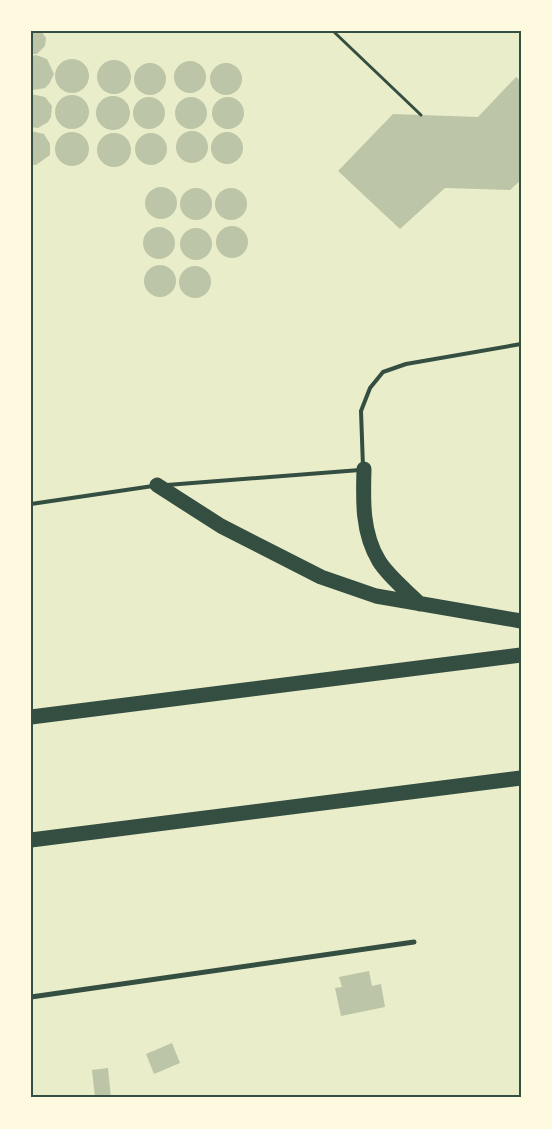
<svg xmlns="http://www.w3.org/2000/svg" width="552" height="1129" font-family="'Nunito Sans',sans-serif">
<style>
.building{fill:#bcc5a7}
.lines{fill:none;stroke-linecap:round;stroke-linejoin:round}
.path{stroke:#344e41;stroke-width:3}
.service{stroke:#344e41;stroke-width:4}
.minor{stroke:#344e41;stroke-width:5}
.motorway{stroke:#344e41;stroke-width:15}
.neatline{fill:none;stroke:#344e41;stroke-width:2}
</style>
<rect width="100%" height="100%" fill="#e9edc9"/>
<path class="building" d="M 31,31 L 41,31 L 46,38 L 45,46 L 37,54 L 31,54 Z
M 36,55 L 47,59 L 54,74 L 49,84 L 45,88 L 33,90 L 31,89 L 31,56 Z
M55 76a17 17 0 1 1 34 0a17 17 0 1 1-34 0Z
M97 77a17 17 0 1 1 34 0a17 17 0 1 1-34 0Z
M174 77a16 16 0 1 1 32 0a16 16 0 1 1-32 0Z
M210 79a16 16 0 1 1 32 0a16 16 0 1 1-32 0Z
M134 79a16 16 0 1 1 32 0a16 16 0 1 1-32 0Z
M 516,77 L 521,81 L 521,180 L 510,190 L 445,188 L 400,229 L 338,171 L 393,114 L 478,117 Z
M 31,94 L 45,97 L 52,106 L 51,117 L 48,122 L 38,128 L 31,127 Z
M55 112a17 17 0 1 1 34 0a17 17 0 1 1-34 0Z
M96 113a17 17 0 1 1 34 0a17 17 0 1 1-34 0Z
M175 113a16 16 0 1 1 32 0a16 16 0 1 1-32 0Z
M212 113a16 16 0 1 1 32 0a16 16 0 1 1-32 0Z
M133 113a16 16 0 1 1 32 0a16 16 0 1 1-32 0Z
M176 147a16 16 0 1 1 32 0a16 16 0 1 1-32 0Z
M 31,131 L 44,134 L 50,144 L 50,155 L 36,165 L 31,165 Z
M55 149a17 17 0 1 1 34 0a17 17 0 1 1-34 0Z
M211 148a16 16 0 1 1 32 0a16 16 0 1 1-32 0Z
M97 150a17 17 0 1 1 34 0a17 17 0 1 1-34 0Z
M135 149a16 16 0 1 1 32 0a16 16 0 1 1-32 0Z
M145 203a16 16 0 1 1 32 0a16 16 0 1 1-32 0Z
M180 204a16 16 0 1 1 32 0a16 16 0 1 1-32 0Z
M215 204a16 16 0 1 1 32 0a16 16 0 1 1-32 0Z
M216 242a16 16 0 1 1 32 0a16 16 0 1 1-32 0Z
M143 243a16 16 0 1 1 32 0a16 16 0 1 1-32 0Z
M180 244a16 16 0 1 1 32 0a16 16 0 1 1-32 0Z
M144 281a16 16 0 1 1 32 0a16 16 0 1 1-32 0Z
M179 282a16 16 0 1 1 32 0a16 16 0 1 1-32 0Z
M 369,971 L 372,986 L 381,984 L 385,1007 L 341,1016 L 335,988 L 342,987 L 339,977 Z
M 172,1043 L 180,1063 L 154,1074 L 146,1054 Z
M 108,1068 L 111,1098 L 95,1098 L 92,1070 Z"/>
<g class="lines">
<path class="path" d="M 333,31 L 421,115"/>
<path class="service" d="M 363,467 L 361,411 L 370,388 L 383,372 L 406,364 L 521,344
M 167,485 L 360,470
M 31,504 L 153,486"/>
<path class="minor" d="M 31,997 L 414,942"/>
<path class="motorway" d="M 364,469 C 363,501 362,533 379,561 C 389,577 407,591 420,604
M 157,485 L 221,526 L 321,577 L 376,596 L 521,621
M 31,717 L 521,655
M 31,840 L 521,778"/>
</g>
<rect width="552" height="1129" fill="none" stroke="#fefae0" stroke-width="65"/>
<rect x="32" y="32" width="488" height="1064" class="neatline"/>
</svg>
